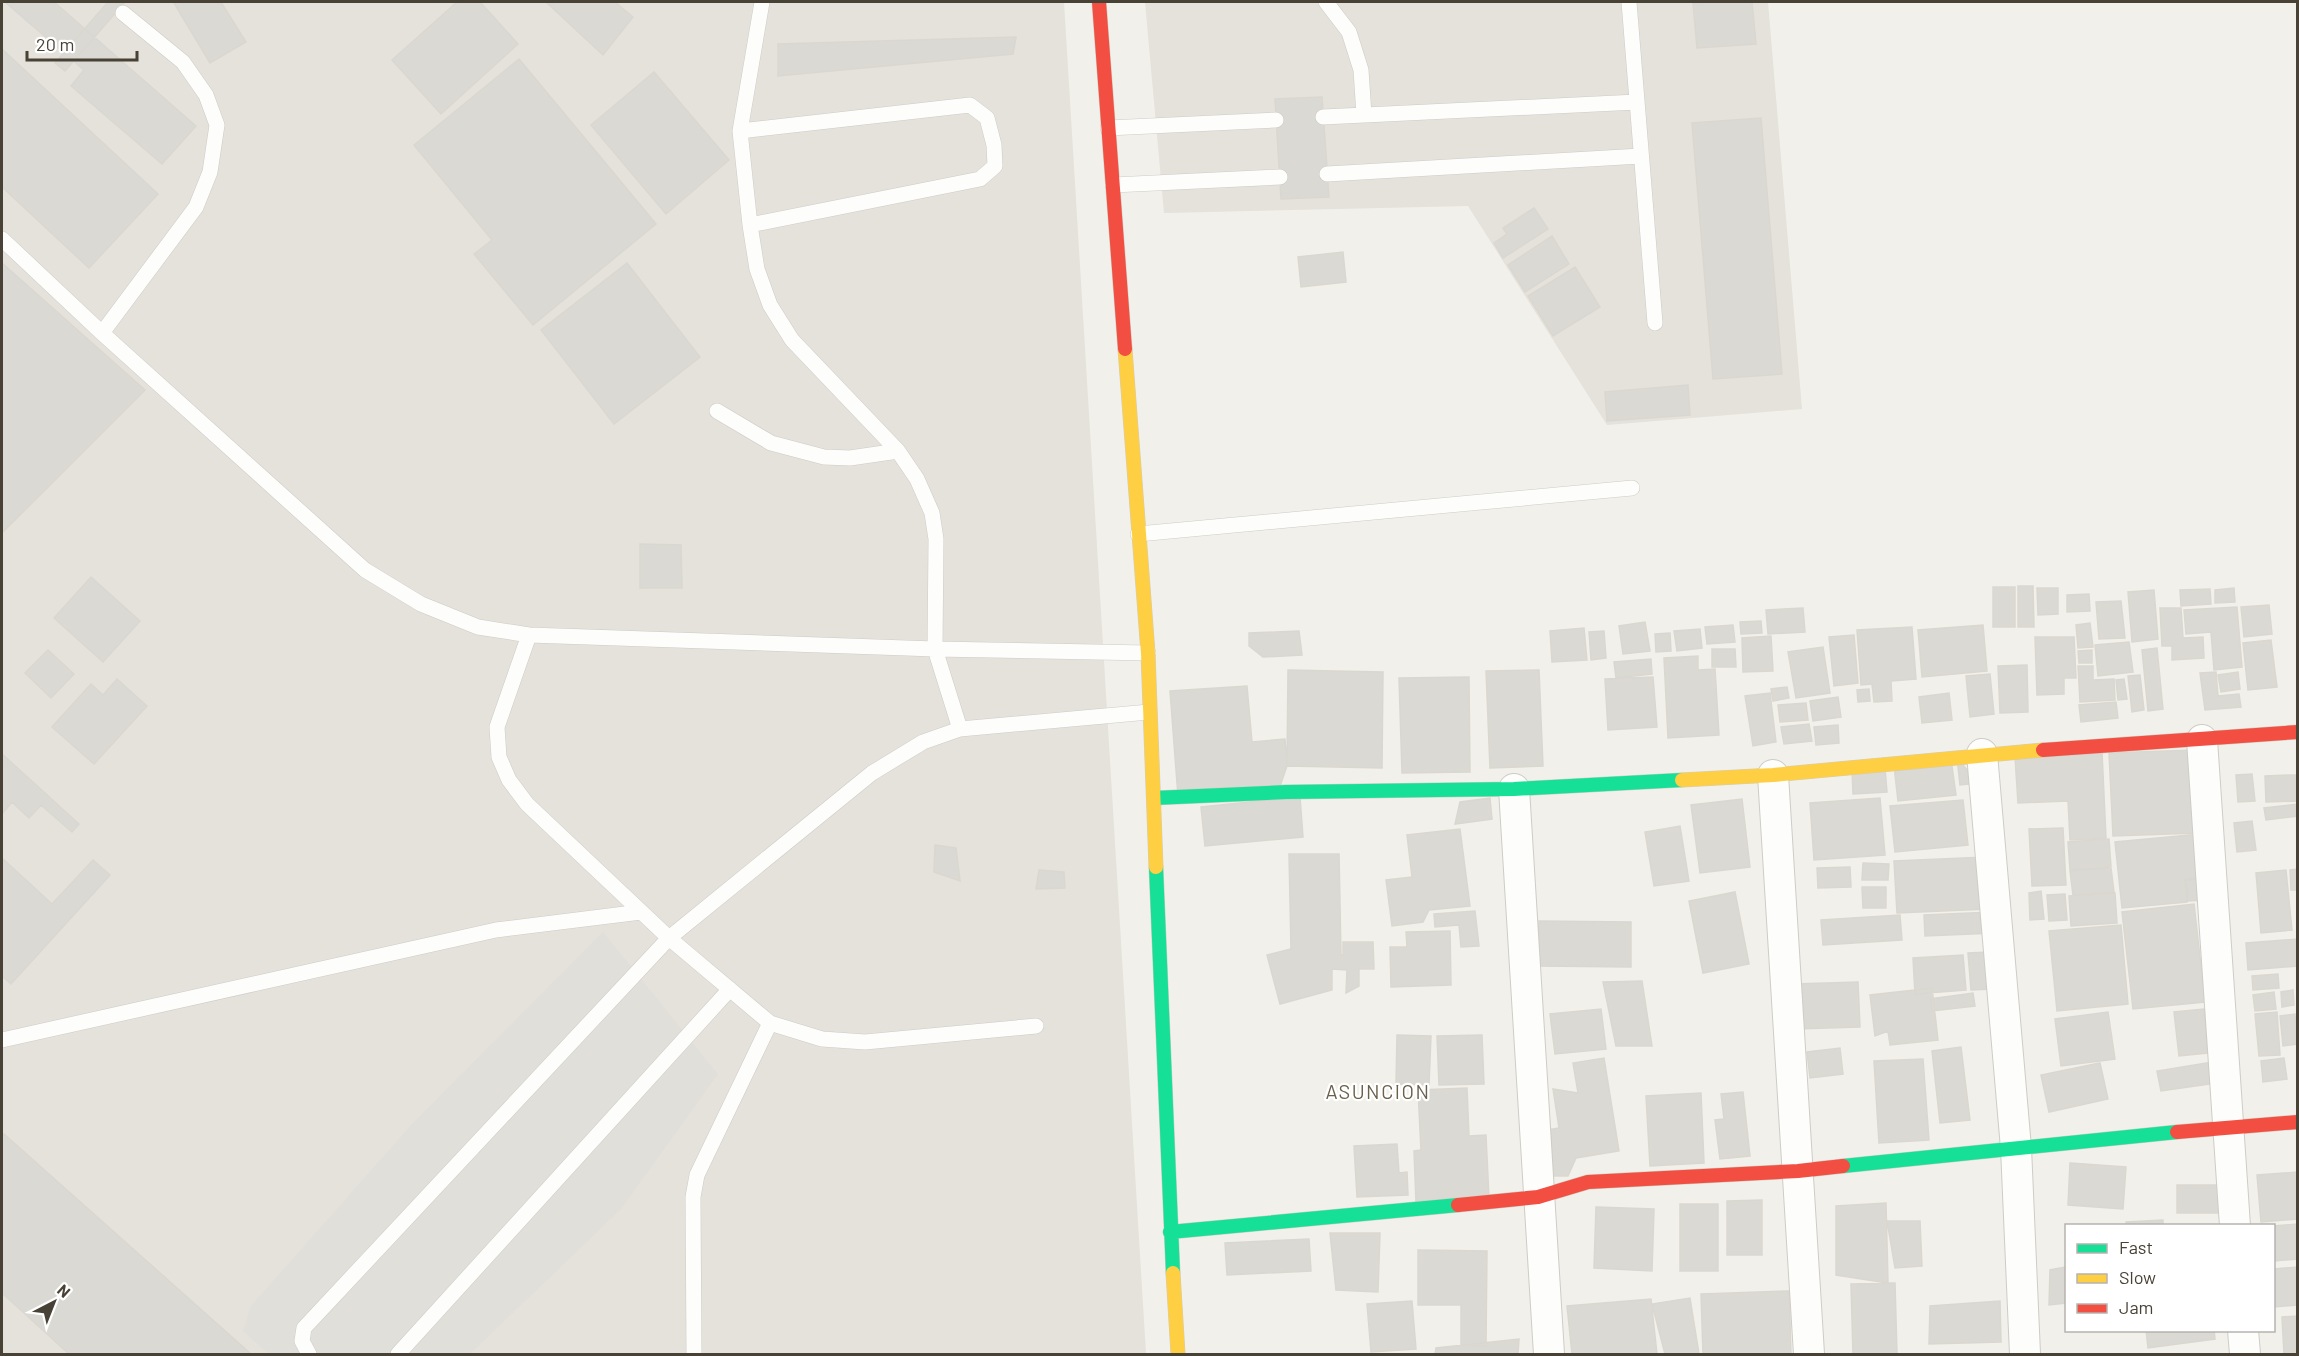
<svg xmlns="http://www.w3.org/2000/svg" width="2299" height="1356" font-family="Barlow,sans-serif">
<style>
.industrial{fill:#e5e1db}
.parking{fill:#e0dfda}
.building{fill:#dbd9d3;stroke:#dad7d0;stroke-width:1.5}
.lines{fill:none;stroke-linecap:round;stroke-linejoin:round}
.lane-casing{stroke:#ceccc6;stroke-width:16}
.street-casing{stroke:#ceccc6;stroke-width:32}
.fast-casing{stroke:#d1cdc1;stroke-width:15}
.slow-casing{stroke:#d1cdc1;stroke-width:15}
.jam-casing{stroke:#d1cdc1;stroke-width:15}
.lane{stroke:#fdfdfc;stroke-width:15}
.street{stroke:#fdfdfc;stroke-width:30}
.fast{stroke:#16e098;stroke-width:14}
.slow{stroke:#ffcf43;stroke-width:14}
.jam{stroke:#f24e42;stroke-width:14}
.labels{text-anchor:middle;stroke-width:4.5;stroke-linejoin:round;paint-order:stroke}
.neighbourhood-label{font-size:20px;letter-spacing:1.5px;fill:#6b604c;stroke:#fff}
</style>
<rect width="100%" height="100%" fill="#f1f0ea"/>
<path class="industrial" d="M 2,2 L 1064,2 L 1146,1354 L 2,1354 Z
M 1145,2 L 1768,2 L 1802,409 L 1607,425 L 1468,206 L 1164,213 Z"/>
<path class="parking" d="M 603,932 L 718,1074 L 621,1209 L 470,1354 L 269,1354 L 243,1331 L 251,1306 L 413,1123 Z"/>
<path class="building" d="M 5,2 L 54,2 L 196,126 L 162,164 L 71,86 L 84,70 Z
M 108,2 L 125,2 L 65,71 L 55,63 Z
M 176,2 L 221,2 L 246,42 L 210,63 L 174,3 Z
M 457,2 L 480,2 L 518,44 L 441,114 L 392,60 Z
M 546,2 L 615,2 L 633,17 L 603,55 Z
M 1714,2 L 1752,2 L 1756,44 L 1697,48 L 1693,3 Z
M 1016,37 L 1013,54 L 778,76 L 778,44 Z
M 2,49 L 158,194 L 89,268 L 2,187 Z
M 519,59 L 656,224 L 533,325 L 474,254 L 492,240 L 414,145 Z
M 654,72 L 729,160 L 666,214 L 591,125 Z
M 1322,97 L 1329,197 L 1281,199 L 1275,99 Z
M 1761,118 L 1782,374 L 1713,379 L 1692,123 Z
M 1534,208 L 1548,229 L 1503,258 L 1494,243 L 1507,234 L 1503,228 Z
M 1552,236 L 1569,264 L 1525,292 L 1508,265 Z
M 1343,252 L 1346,282 L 1301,287 L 1298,257 Z
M 2,263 L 145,390 L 2,533 Z
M 627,263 L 700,357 L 614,424 L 541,330 Z
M 1575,267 L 1600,307 L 1553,336 L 1528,296 Z
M 1688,385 L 1690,415 L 1607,421 L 1605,392 Z
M 640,544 L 681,545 L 682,588 L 640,588 Z
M 91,577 L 140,621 L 103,662 L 54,618 Z
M 2018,586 L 2033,586 L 2034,627 L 2018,627 Z
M 1993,587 L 2015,587 L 2015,627 L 1993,627 Z
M 2037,588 L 2058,588 L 2058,614 L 2038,615 Z
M 2234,588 L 2235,602 L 2215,603 L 2215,590 Z
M 2210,589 L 2211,604 L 2181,606 L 2180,590 Z
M 2154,590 L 2158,639 L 2132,642 L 2128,592 Z
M 2089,594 L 2090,611 L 2067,612 L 2067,595 Z
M 2121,601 L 2125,638 L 2099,639 L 2096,602 Z
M 2269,605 L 2272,634 L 2244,637 L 2241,607 Z
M 2237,607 L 2242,667 L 2214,670 L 2211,632 L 2186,634 L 2184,610 Z
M 1803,608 L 1805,632 L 1768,634 L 1766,610 Z
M 2160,608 L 2181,608 L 2183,638 L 2203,637 L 2204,658 L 2172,660 L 2172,646 L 2162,646 Z
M 1761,621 L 1762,633 L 1741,634 L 1740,622 Z
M 1645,622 L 1650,651 L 1623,654 L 1619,626 Z
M 2090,623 L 2093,647 L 2078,648 L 2076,625 Z
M 1733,625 L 1735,642 L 1707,644 L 1705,627 Z
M 1983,625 L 1987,671 L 1922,677 L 1918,630 Z
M 1912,627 L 1916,679 L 1891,681 L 1892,701 L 1874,702 L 1872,684 L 1861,685 L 1857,630 Z
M 1584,628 L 1587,660 L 1552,662 L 1550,631 Z
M 1700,629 L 1702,648 L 1677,651 L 1674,631 Z
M 1299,631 L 1302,655 L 1263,657 L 1249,646 L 1249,633 Z
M 1604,631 L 1606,658 L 1591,660 L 1589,632 Z
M 1670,633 L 1671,651 L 1656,652 L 1655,634 Z
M 1854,635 L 1858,683 L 1834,686 L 1829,637 Z
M 1771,636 L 1773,671 L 1743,672 L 1742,638 Z
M 2035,637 L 2074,637 L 2076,678 L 2064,678 L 2064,694 L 2037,695 Z
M 2271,640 L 2277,687 L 2248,690 L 2243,643 Z
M 2129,642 L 2133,672 L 2098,676 L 2095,645 Z
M 1823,647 L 1830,693 L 1796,698 L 1788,652 Z
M 2157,648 L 2163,709 L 2148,711 L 2142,650 Z
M 1712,649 L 1735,649 L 1736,667 L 1712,667 Z
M 48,650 L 74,674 L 51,698 L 25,673 Z
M 2092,650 L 2092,663 L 2079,663 L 2078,651 Z
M 1698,656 L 1698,670 L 1715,669 L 1719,735 L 1668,738 L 1664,658 Z
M 1651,659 L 1652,674 L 1616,678 L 1614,662 Z
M 2027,665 L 2028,712 L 2000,713 L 1998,666 Z
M 2078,666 L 2093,666 L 2093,680 L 2114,679 L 2115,700 L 2080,702 Z
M 1288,670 L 1383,672 L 1382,768 L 1287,766 Z
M 1539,670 L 1543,766 L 1490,768 L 1486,671 Z
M 2216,672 L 2218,696 L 2239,694 L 2241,707 L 2205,710 L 2200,673 Z
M 2238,672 L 2240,689 L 2221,692 L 2218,675 Z
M 1990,674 L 1994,714 L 1970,717 L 1966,676 Z
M 2140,675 L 2144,710 L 2132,712 L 2128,676 Z
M 1469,677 L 1470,772 L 1402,773 L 1399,678 Z
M 1653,677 L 1657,727 L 1608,730 L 1605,679 Z
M 117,679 L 147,706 L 94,764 L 52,727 L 91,684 L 103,695 Z
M 2124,679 L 2127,699 L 2118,700 L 2116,680 Z
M 1247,686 L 1252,742 L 1285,739 L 1287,766 L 1279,789 L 1178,796 L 1170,691 Z
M 1787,687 L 1789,698 L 1773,701 L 1771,689 Z
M 1869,689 L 1870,701 L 1858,702 L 1857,690 Z
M 1770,693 L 1776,742 L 1753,746 L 1745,696 Z
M 1949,693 L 1952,720 L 1922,723 L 1919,697 Z
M 1838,697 L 1841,717 L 1813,721 L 1810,701 Z
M 2116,702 L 2118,718 L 2081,722 L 2079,705 Z
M 1806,703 L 1808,720 L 1780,722 L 1778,705 Z
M 1809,724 L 1812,741 L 1784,744 L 1781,727 Z
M 1838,725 L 1839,743 L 1816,745 L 1814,727 Z
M 2194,750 L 2198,833 L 2113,836 L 2109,753 Z
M 2102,752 L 2106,838 L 2070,840 L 2068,801 L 2018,803 L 2015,757 Z
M 2,754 L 79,824 L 72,832 L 41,805 L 29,818 L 12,802 L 2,814 Z
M 1957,758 L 1978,783 L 1960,785 Z
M 1951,759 L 1956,795 L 1898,801 L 1894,766 Z
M 1885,768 L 1887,792 L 1853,794 L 1852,770 Z
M 2252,774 L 2255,801 L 2238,802 L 2236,775 Z
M 2290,775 L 2298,775 L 2298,801 L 2266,802 L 2265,776 Z
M 1300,797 L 1303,837 L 1205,846 L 1201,807 Z
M 1490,798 L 1492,819 L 1455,824 L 1460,802 Z
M 1880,798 L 1885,855 L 1814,860 L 1810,803 Z
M 1742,799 L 1750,867 L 1700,873 L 1691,805 Z
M 1963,800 L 1968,845 L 1895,852 L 1890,806 Z
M 2298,804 L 2298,816 L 2266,820 L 2264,808 Z
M 2252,821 L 2256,850 L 2237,852 L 2234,823 Z
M 1680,826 L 1689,881 L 1654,886 L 1645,832 Z
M 2063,828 L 2066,885 L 2032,886 L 2029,829 Z
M 1460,829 L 1470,906 L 1429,910 L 1423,922 L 1392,926 L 1386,880 L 1412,877 L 1407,835 Z
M 2200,834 L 2203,877 L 2185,879 L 2187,902 L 2122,908 L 2115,842 Z
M 2109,839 L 2111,867 L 2070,870 L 2068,842 Z
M 935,845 L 956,848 L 960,881 L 934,872 Z
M 1289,854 L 1339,854 L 1341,955 L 1343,955 L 1343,942 L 1373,942 L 1374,969 L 1359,969 L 1359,986 L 1346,993 L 1347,970 L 1332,969 L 1332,990 L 1280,1004 L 1267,955 L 1291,949 Z
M 1986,857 L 1988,909 L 1897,913 L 1894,861 Z
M 2,858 L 52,904 L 93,860 L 110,875 L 11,984 L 2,976 Z
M 1863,863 L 1889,864 L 1888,880 L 1862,880 Z
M 1850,867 L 1851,887 L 1818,888 L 1817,868 Z
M 2111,868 L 2114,892 L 2073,895 L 2070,871 Z
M 2298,869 L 2298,890 L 2291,890 L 2290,870 Z
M 1039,870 L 1064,872 L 1065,888 L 1036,889 Z
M 2286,870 L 2292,930 L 2261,933 L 2256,873 Z
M 2204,879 L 2206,900 L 2188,901 L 2186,880 Z
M 1862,887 L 1886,887 L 1886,908 L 1863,908 Z
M 2041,891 L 2044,919 L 2030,920 L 2029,893 Z
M 1735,892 L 1749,964 L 1703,973 L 1689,901 Z
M 2115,893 L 2117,923 L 2071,926 L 2069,896 Z
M 2065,894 L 2067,920 L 2049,921 L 2047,895 Z
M 2194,904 L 2205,1002 L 2133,1009 L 2122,912 Z
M 1475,911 L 1479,946 L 1461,947 L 1459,925 L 1435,927 L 1434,914 Z
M 1993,912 L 1995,933 L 1925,936 L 1924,915 Z
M 1900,915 L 1902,940 L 1823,945 L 1821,920 Z
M 1539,921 L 1631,922 L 1631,967 L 1538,966 Z
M 2121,925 L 2128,1004 L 2057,1011 L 2049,931 Z
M 1450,931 L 1451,985 L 1391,987 L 1390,947 L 1407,947 L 1406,932 Z
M 2298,939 L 2298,966 L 2248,970 L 2246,943 Z
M 1989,952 L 1991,989 L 1971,990 L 1968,953 Z
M 1963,955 L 1966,990 L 1915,994 L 1913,958 Z
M 2278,974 L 2279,988 L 2253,990 L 2252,976 Z
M 1642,981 L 1652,1046 L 1616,1046 L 1603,982 Z
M 1858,982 L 1860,1027 L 1796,1029 L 1794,984 Z
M 1932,988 L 1938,1040 L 1890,1045 L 1888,1031 L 1875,1036 L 1870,995 Z
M 2293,990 L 2294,1005 L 2282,1007 L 2281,992 Z
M 2274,992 L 2276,1009 L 2255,1011 L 2253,995 Z
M 1973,993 L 1975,1006 L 1932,1011 L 1930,999 Z
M 1601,1009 L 1606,1049 L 1555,1054 L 1550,1014 Z
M 2204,1009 L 2208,1053 L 2179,1056 L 2174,1012 Z
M 2108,1012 L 2115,1059 L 2061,1066 L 2055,1019 Z
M 2277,1012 L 2280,1055 L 2259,1056 L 2255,1014 Z
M 2295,1014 L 2298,1044 L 2283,1046 L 2280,1016 Z
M 1397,1035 L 1431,1036 L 1429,1085 L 1396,1084 Z
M 1482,1035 L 1484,1084 L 1439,1085 L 1437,1036 Z
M 1961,1047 L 1970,1120 L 1940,1123 L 1932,1051 Z
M 1840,1048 L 1843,1074 L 1810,1078 L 1807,1052 Z
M 1604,1058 L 1619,1151 L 1576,1158 L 1568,1176 L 1541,1176 L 1554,1161 L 1538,1160 L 1542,1131 L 1559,1128 L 1553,1089 L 1578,1093 L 1573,1063 Z
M 2284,1058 L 2287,1079 L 2263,1082 L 2261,1061 Z
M 1923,1059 L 1929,1140 L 1879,1143 L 1874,1061 Z
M 2212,1062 L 2216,1083 L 2161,1091 L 2157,1071 Z
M 2100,1063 L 2108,1099 L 2049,1112 L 2041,1075 Z
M 1467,1088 L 1469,1136 L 1486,1135 L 1489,1198 L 1416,1202 L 1414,1151 L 1421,1150 L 1418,1090 Z
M 1743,1092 L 1750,1156 L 1720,1159 L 1715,1120 L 1724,1119 L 1721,1094 Z
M 1701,1093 L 1704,1163 L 1650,1166 L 1646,1096 Z
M 4,1134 L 251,1354 L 69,1354 L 2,1293 L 2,1137 Z
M 1397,1144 L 1399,1173 L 1407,1172 L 1408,1195 L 1357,1197 L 1354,1146 Z
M 2070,1163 L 2126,1167 L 2123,1209 L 2068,1205 Z
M 2298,1172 L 2298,1219 L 2261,1222 L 2257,1175 Z
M 2177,1185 L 2224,1185 L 2224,1213 L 2177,1213 Z
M 1762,1200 L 1762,1255 L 1727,1255 L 1727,1201 Z
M 1886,1203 L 1888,1283 L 1836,1275 L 1836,1206 Z
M 1680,1204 L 1718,1204 L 1718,1271 L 1680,1271 Z
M 1596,1207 L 1654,1209 L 1652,1271 L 1594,1268 Z
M 2163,1220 L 2163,1226 L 2126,1226 L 2126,1222 Z
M 1887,1221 L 1920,1221 L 1922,1266 L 1895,1268 Z
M 2298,1224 L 2298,1259 L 2274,1261 L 2274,1226 Z
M 1330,1233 L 1380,1233 L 1378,1292 L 1336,1290 Z
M 1309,1239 L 1311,1271 L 1227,1275 L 1225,1243 Z
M 1418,1250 L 1487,1251 L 1486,1346 L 1461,1345 L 1461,1305 L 1418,1305 Z
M 2066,1267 L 2066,1303 L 2049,1305 L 2050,1270 Z
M 2298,1267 L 2298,1305 L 2274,1307 L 2274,1269 Z
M 1895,1283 L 1897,1354 L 1853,1354 L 1851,1284 Z
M 1789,1291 L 1791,1354 L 1703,1354 L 1701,1294 Z
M 1690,1298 L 1699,1354 L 1665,1354 L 1652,1304 Z
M 1651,1299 L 1657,1354 L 1572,1354 L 1567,1306 Z
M 1412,1301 L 1416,1349 L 1371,1352 L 1367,1304 Z
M 2000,1301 L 2001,1342 L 1929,1344 L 1930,1306 Z
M 2298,1316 L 2298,1354 L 2284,1354 L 2282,1317 Z
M 2146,1330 L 2214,1330 L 2215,1339 L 2148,1348 Z
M 1519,1339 L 1518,1354 L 1435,1354 L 1436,1348 Z"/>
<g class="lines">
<defs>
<path id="lane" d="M 762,2 L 740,131 L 750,225 L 757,269 L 770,305 L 792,340 L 898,451 L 917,479 L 932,513 L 936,539 L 935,649 L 960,729
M 1326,2 L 1349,32 L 1361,70 L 1364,115
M 1629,2 L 1655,323
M 1323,117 L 1637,102
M 1108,128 L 1276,120
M 740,131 L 970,105 L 987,118 L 994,145 L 995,166 L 980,179 L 750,225
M 1327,174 L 1641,156
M 1113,185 L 1280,177
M 2,239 L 102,333 L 365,570 L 421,604 L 478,627 L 529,635 L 935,649 L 1148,653
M 102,333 L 196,207 L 210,172 L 217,125 L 206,95 L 183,62 L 123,13
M 717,411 L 771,443 L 824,457 L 850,458 L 898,451
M 1138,534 L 1632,488
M 529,635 L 497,727 L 499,757 L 509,780 L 527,804 L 669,938 L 770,1023 L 822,1039 L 865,1042 L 1036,1026
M 2,1040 L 496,930 L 641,912
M 309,1354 L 302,1341 L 304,1328 L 669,938 L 872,773 L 923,742 L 960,729 L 1149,712
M 398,1354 L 730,989
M 694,1354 L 693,1197 L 697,1175 L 770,1023"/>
<path id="street" d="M 2202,740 L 2235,1226
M 1982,754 L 2016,1148 L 2025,1354
M 1773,775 L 1809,1354
M 1514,789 L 1549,1354
M 2243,1330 L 2245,1354"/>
<path id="fast" d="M 1154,798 L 1286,792 L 1514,789 L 1682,780
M 1156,867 L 1173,1273
M 1843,1166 L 2177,1132
M 1170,1232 L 1458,1205"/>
<path id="slow" d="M 1125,349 L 1148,653 L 1156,867
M 1682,780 L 1773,775 L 2043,750
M 1173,1273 L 1178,1354"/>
<path id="jam" d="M 1099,2 L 1125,349
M 2043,750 L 2298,732
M 2177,1132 L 2298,1122
M 1458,1205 L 1538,1197 L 1588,1182 L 1798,1171 L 1843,1166"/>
</defs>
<use href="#lane" class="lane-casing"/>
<use href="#street" class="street-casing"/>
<use href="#fast" class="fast-casing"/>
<use href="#slow" class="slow-casing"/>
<use href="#jam" class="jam-casing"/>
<use href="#lane" class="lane"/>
<use href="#street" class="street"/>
<use href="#fast" class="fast"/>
<use href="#slow" class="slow"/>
<use href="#jam" class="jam"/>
</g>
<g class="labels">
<g class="neighbourhood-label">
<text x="1378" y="1099">ASUNCION</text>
</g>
</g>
<rect width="2299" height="1356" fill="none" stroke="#484135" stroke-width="6"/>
<rect x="2065" y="1224" width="210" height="108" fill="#ffffff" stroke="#b6b3ae" stroke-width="1.5"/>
<rect x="2077" y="1244" width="30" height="9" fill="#16e098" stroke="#b6b3ae" stroke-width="1.5"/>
<text x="2119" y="1254" font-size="18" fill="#484135">Fast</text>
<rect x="2077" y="1274" width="30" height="9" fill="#ffcf43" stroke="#b6b3ae" stroke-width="1.5"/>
<text x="2119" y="1284" font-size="18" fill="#484135">Slow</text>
<rect x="2077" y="1304" width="30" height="9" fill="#f24e42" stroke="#b6b3ae" stroke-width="1.5"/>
<text x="2119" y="1314" font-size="18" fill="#484135">Jam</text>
<g transform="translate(54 1302) rotate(42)" stroke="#ffffff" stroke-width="4.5" paint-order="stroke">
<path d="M0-4.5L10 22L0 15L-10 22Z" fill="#484135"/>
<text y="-9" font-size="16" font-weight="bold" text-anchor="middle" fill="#484135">N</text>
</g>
<path d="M27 51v9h110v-9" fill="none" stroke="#484135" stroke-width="3"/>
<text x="36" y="51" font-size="18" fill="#484135" stroke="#ffffff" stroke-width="4.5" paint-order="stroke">20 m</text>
</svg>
